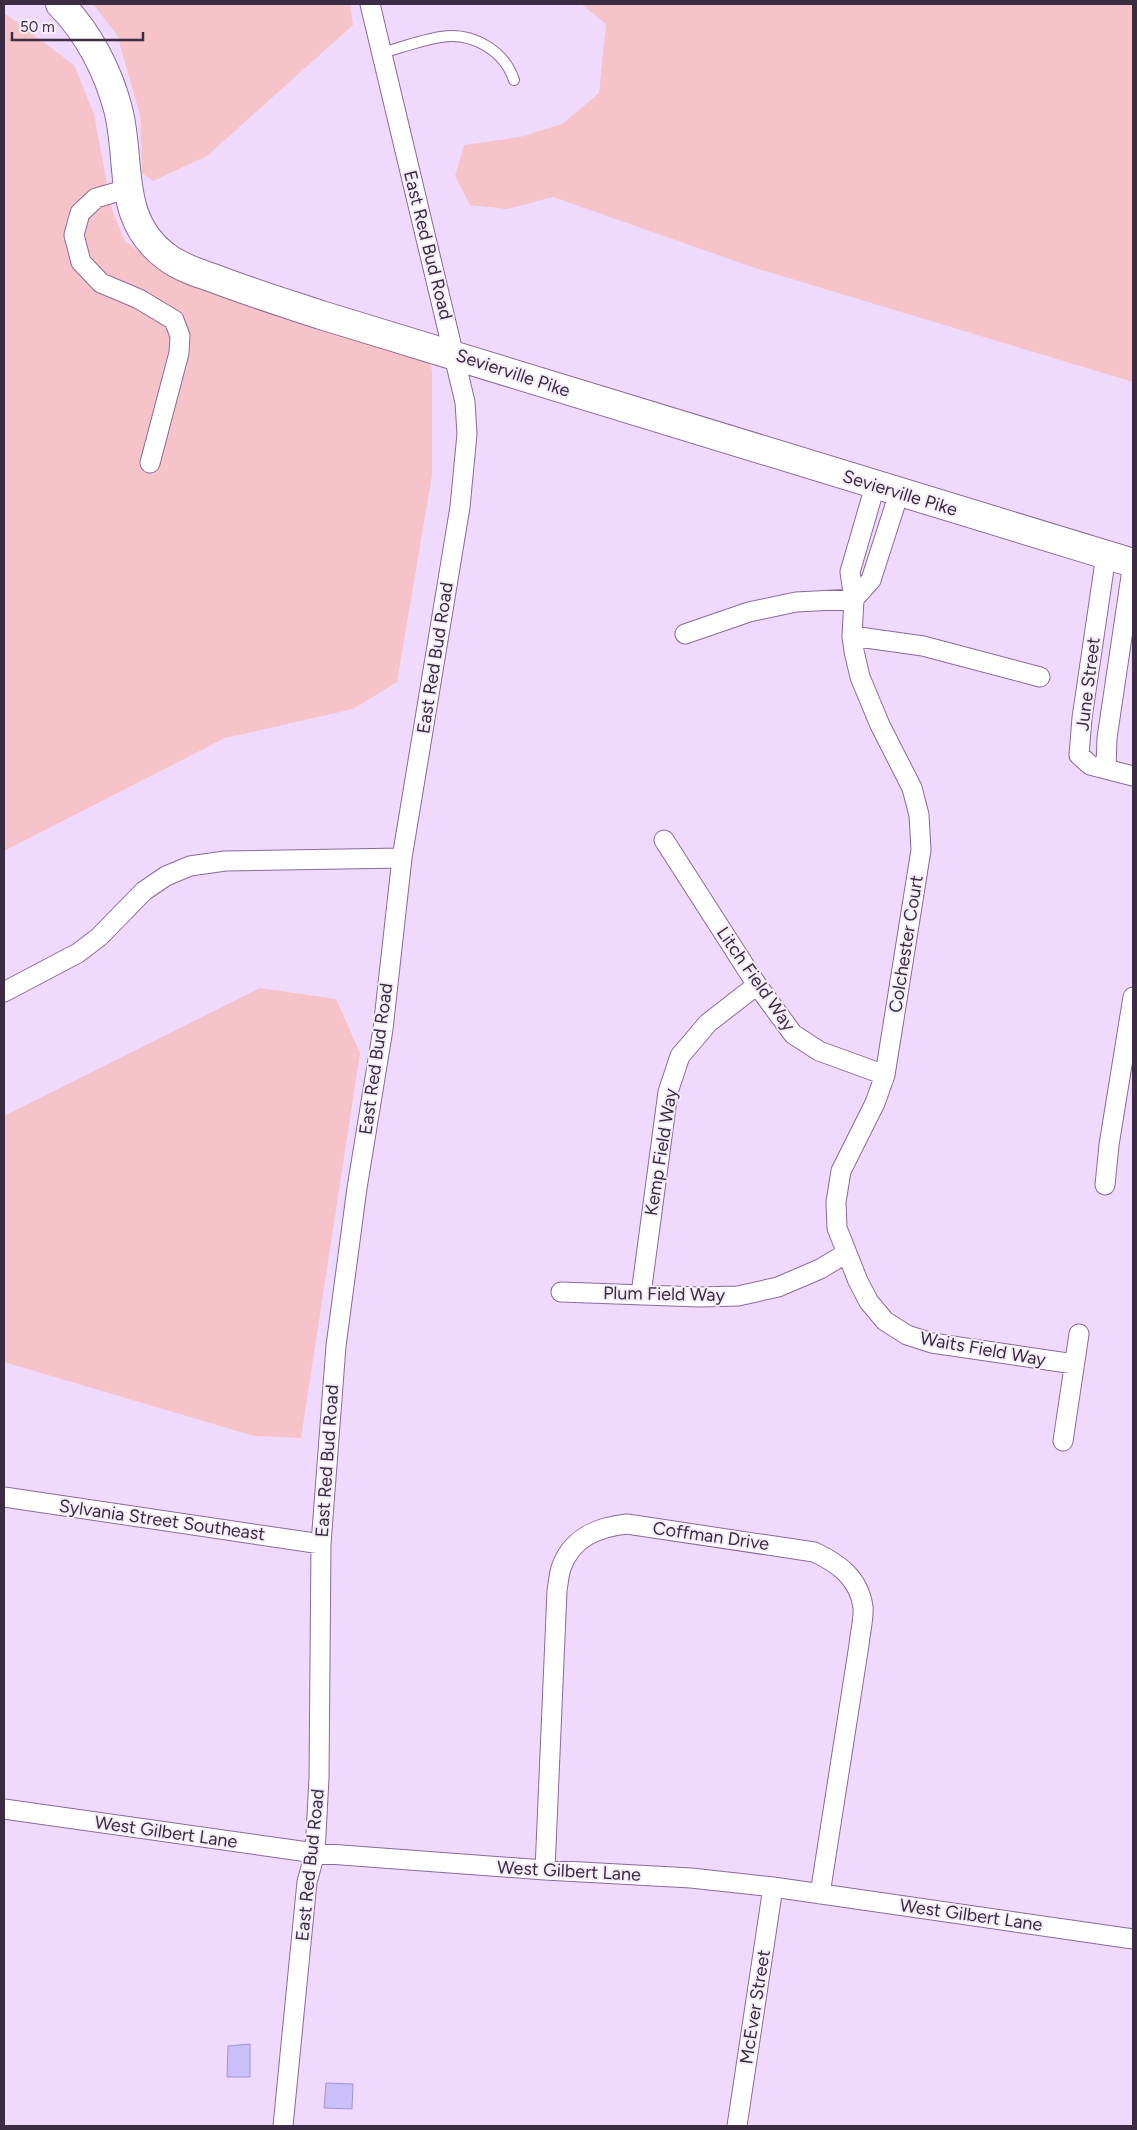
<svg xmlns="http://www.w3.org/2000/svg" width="1137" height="2130" font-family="Figtree,sans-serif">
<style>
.green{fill:#f6c4c8}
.building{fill:#cabff8;stroke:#a296d2}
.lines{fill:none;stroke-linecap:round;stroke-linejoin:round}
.lane-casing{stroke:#8b699e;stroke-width:12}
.street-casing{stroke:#8b699e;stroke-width:21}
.secondary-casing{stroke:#8b699e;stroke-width:30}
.lane{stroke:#fff;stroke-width:10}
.street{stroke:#fff;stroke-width:19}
.secondary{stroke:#fff;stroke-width:28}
.labels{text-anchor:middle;stroke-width:4;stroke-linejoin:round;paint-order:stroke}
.street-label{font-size:18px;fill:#3b2c43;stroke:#f4edf8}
</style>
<rect width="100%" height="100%" fill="#efd9fc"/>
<path class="green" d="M 93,4 L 350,4 L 353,25 L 207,156 L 153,181 L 142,173 L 140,115 L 117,35 Z
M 581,4 L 1133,4 L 1133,382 L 755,268 L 553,197 L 507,209 L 470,205 L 455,176 L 464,145 L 520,137 L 562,124 L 599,93 L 606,24 Z
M 4,13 L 74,65 L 94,114 L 112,210 L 125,241 L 159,267 L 430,360 L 432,373 L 432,475 L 397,682 L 353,709 L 225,738 L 4,851 Z
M 260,988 L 336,999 L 360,1053 L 301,1438 L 254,1436 L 4,1362 L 4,1116 Z"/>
<path class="building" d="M 250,2044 L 250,2077 L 227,2077 L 228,2046 Z
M 326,2083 L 353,2084 L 352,2109 L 324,2108 Z"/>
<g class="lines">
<defs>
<path id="lane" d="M 381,53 C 400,48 421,40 441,37 C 472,32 504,50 514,80"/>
<path id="street" d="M 127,189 L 96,198 L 80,213 L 74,235 L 81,262 L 101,283 L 139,299 L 174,320 L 180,336 L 179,353 L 150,463
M 875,486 L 850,572 L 854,599 L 852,636 L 854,651 L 860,677 L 880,725 L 912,788 L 919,815 L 921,850 L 885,1075 L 875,1103 L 841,1171 L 836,1202 L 837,1228 L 858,1281 L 869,1302 L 885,1321 L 907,1335 L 932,1343 L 1074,1364
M 1106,555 L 1082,718 L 1079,755 L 1090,765 L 1133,776
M 854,599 L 871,580 L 899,493
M 685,634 L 749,612 L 796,602 L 854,599
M 852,636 L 923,646 L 1040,677
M 1106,769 L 1107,738 L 1133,563
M 664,840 L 757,985 L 793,1034 L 819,1051 L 885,1075
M 4,992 L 78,953 L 99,937 L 144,891 L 166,876 L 190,866 L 225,861 L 402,858
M 1105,1185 L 1109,1145 L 1133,997
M 561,1292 L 699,1297 L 738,1296 L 778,1287 L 820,1269 L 847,1253
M 641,1294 L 668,1092 L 680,1056 L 708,1023 L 757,985
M 1063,1441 L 1079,1334
M 4,1497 L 321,1544
M 4,1809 L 315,1853 L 545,1870 L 691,1878 L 773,1887 L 1133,1939
M 545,1870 L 557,1591 C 558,1584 559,1575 561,1568 C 572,1537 598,1527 627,1524 L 814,1552 C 838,1563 859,1578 863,1607 C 864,1619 860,1633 859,1645 L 820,1894
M 283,2126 L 307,1882 L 315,1853 L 319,1778 L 321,1544 L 336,1346 L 357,1188 L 383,1029 L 402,858 L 460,507 L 467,434 L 465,402 L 370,4
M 737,2126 L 773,1887"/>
<path id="secondary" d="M 60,4 C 88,32 108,71 118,109 C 132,162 115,220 168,258 C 182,268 198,273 213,278 C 249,292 285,303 321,315 L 1133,563"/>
</defs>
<use href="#lane" class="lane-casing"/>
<use href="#street" class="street-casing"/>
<use href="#secondary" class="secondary-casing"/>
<use href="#lane" class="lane"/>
<use href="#street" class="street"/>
<use href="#secondary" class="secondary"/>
</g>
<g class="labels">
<g class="street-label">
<text transform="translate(428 245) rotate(76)" y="6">East Red Bud Road</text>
<text transform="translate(513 373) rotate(18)" y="6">Sevierville Pike</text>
<text transform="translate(900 493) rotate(17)" y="6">Sevierville Pike</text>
<text transform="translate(435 658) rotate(-81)" y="6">East Red Bud Road</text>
<text transform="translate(1088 684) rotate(-83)" y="6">June Street</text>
<text transform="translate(906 944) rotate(-81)" y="6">Colchester Court</text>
<text transform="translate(756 979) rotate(55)" y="6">Litch Field Way</text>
<text transform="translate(376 1059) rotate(-82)" y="6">East Red Bud Road</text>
<text transform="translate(661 1152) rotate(-81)" y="6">Kemp Field Way</text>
<text transform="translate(664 1294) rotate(1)" y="6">Plum Field Way</text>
<text transform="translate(983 1349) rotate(10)" y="6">Waits Field Way</text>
<text transform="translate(327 1461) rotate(-86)" y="6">East Red Bud Road</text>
<text transform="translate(162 1520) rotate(8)" y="6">Sylvania Street Southeast</text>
<text transform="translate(711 1536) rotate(8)" y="6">Coffman Drive</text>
<text transform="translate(166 1832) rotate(8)" y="6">West Gilbert Lane</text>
<text transform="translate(310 1865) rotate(-84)" y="6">East Red Bud Road</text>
<text transform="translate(569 1871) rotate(3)" y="6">West Gilbert Lane</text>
<text transform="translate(971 1915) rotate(8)" y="6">West Gilbert Lane</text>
<text transform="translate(755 2007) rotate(-81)" y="6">McEver Street</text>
</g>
</g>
<rect width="1137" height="2130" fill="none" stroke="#3b2c43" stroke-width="10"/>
<path d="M12 32v8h131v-8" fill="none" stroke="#3b2c43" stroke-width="2.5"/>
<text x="20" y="32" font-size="15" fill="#3b2c43" stroke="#f4edf8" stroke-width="4" paint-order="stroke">50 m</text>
</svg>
